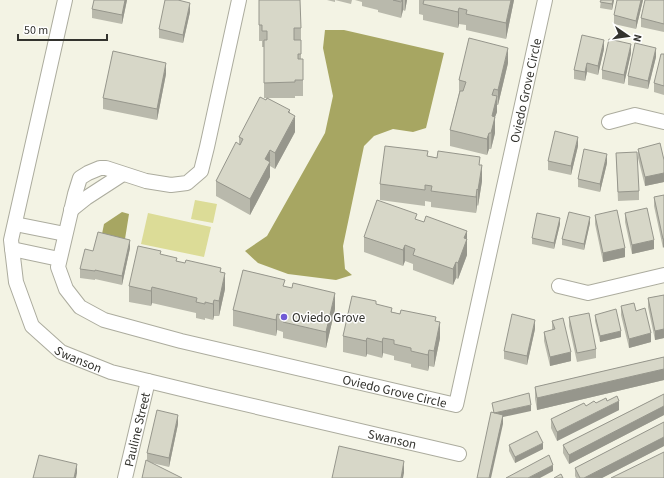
<svg xmlns="http://www.w3.org/2000/svg" width="664" height="478" font-family="'Source Sans 3',sans-serif">
<style>
.green{fill:#dcdc97}
.water{fill:#a7a662}
.lines{fill:none;stroke-linecap:round;stroke-linejoin:round}
.minor-casing{stroke:#acac9e;stroke-width:16}
.minor{stroke:#fff;stroke-width:14}
.wall{fill:#b9b9ac}
.shaded-wall{fill:#96968c}
.building{fill:#d7d7c8;stroke:#96968c}
.poi-dot{fill:#715bd5;stroke:#fff;stroke-width:1.5}
.labels{text-anchor:middle;stroke-width:3;stroke-linejoin:round;paint-order:stroke}
.street-label{font-size:13px;fill:#33332e;stroke:#fff}
.poi-label{font-size:13px;fill:#33332e;stroke:#fff;text-anchor:start}
</style>
<rect width="100%" height="100%" fill="#f3f3e4"/>
<path class="green" d="M 195,200 L 217,204 L 213,223 L 191,219 Z
M 148,213 L 211,227 L 204,257 L 141,244 Z"/>
<path class="water" d="M 325,30 L 344,30 L 444,53 L 426,128 L 413,132 L 393,129 L 374,136 L 364,146 L 343,246 L 345,269 L 352,275 L 336,280 L 288,274 L 258,263 L 245,251 L 267,236 L 325,133 L 333,96 L 323,48 Z
M 122,212 L 129,214 L 125,239 L 102,234 L 104,224 Z"/>
<g class="lines">
<defs>
<g id="minor">
<path id="s1" d="M 65,0 L 11,240 L 16,282 L 32,326 L 61,352 L 111,372 L 206,395 L 459,454"/>
<path id="s2" d="M 239,0 L 207,147 L 201,171 L 187,183 L 171,185 L 146,181 L 106,168 L 100,168 L 88,173 L 80,178 L 75,194 L 58,267 L 66,289 L 80,307 L 104,320 L 181,341 L 456,405 L 545,0"/>
<path d="M 609,122 L 635,115 L 664,122"/>
<path d="M 71,210 L 86,198 L 123,174"/>
<path d="M 15,224 L 65,234"/>
<path d="M 12,249 L 59,259"/>
<path d="M 559,286 L 588,293 L 664,275"/>
<path id="s3" d="M 125,478 L 148,381"/>
</g>
</defs>
<use href="#minor" class="minor-casing"/>
<use href="#minor" class="minor"/>
</g>
<path class="wall" d="M 127,0 L 122,24 L 92,18 L 92,9 Z
M 259,0 L 301,28 L 301,59 L 303,59 L 303,96 L 295,96 L 295,98 L 264,98 L 264,47 L 262,47 L 262,41 L 259,41 Z
M 327,0 L 335,0 L 335,2 Z
M 335,0 L 352,0 L 351,4 Z
M 355,0 L 407,0 L 405,11 L 403,10 L 401,18 L 378,12 L 378,10 L 362,6 L 362,2 Z
M 419,0 L 514,0 L 506,39 L 466,30 L 466,25 L 459,24 L 458,28 L 423,20 L 423,15 L 419,14 Z
M 601,0 L 614,0 L 612,10 L 600,8 Z
M 643,0 L 636,29 L 614,24 L 614,15 Z
M 664,0 L 664,32 L 641,27 L 641,18 Z
M 190,12 L 183,43 L 159,38 L 159,29 Z
M 604,49 L 598,75 L 587,72 L 585,81 L 574,79 L 574,70 Z
M 631,53 L 624,84 L 602,79 L 602,70 Z
M 664,54 L 664,95 L 654,92 L 654,83 Z
M 656,57 L 648,89 L 628,85 L 628,76 Z
M 508,63 L 498,105 L 497,105 L 497,112 L 495,117 L 495,133 L 491,149 L 489,149 L 487,155 L 450,146 L 450,130 L 459,93 L 459,80 Z
M 166,74 L 157,120 L 103,109 L 103,98 Z
M 290,113 L 295,132 L 275,169 L 270,166 L 270,177 L 250,215 L 216,196 L 216,181 L 239,144 L 239,137 Z
M 578,146 L 571,175 L 548,170 L 548,161 Z
M 638,149 L 664,160 L 664,182 L 645,186 L 638,158 Z
M 616,153 L 639,191 L 639,200 L 618,201 Z
M 428,156 L 480,165 L 482,181 L 478,206 L 477,205 L 476,213 L 431,207 L 431,202 L 425,201 L 425,206 L 380,200 L 380,184 Z
M 607,163 L 600,192 L 578,187 L 578,179 Z
M 664,195 L 663,248 L 654,206 L 654,197 Z
M 625,213 L 654,249 L 632,254 L 625,222 Z
M 595,215 L 625,257 L 603,262 L 595,224 Z
M 417,220 L 424,222 L 467,231 L 467,255 L 458,279 L 456,278 L 453,285 L 413,270 L 413,264 L 405,261 L 403,266 L 364,252 L 364,237 Z
M 590,223 L 584,250 L 562,245 L 562,239 Z
M 560,224 L 554,249 L 532,244 L 532,238 Z
M 130,248 L 122,285 L 95,279 L 95,280 L 80,278 L 80,269 L 93,251 Z
M 161,255 L 177,262 L 221,272 L 225,289 L 219,316 L 214,316 L 213,320 L 205,318 L 205,320 L 196,318 L 196,313 L 152,303 L 151,306 L 129,302 L 129,286 Z
M 285,287 L 335,309 L 326,348 L 283,338 L 283,332 L 277,330 L 276,336 L 233,326 L 233,310 Z
M 664,295 L 664,338 L 655,340 L 648,307 L 648,298 Z
M 376,304 L 392,312 L 436,322 L 440,338 L 434,367 L 429,366 L 428,371 L 411,367 L 411,364 L 394,360 L 394,356 L 383,353 L 382,358 L 367,354 L 366,357 L 343,352 L 343,336 Z
M 621,306 L 636,311 L 651,342 L 629,348 L 621,315 Z
M 595,315 L 621,337 L 600,342 L 595,321 Z
M 569,317 L 596,349 L 596,358 L 577,362 L 569,326 Z
M 552,321 L 571,361 L 550,366 L 544,341 L 544,332 L 552,330 Z
M 535,329 L 527,365 L 504,359 L 504,351 Z
M 664,357 L 664,380 L 537,410 L 535,399 L 535,387 Z
M 664,394 L 664,415 L 569,464 L 563,453 L 563,445 Z
M 607,401 L 619,410 L 557,441 L 551,428 L 551,419 L 586,406 Z
M 664,422 L 664,446 L 602,478 L 576,478 L 575,476 L 575,468 Z
M 178,424 L 169,467 L 152,463 L 147,461 L 147,453 Z
M 509,445 L 543,449 L 515,463 L 509,451 Z"/>
<path class="shaded-wall" d="M 125,0 L 127,0 L 122,24 L 122,15 Z
M 402,0 L 403,0 L 403,10 L 401,18 Z
M 405,0 L 407,0 L 405,11 Z
M 511,0 L 514,0 L 506,39 L 506,23 Z
M 613,0 L 614,0 L 612,10 L 612,4 Z
M 641,0 L 643,0 L 636,29 L 636,21 Z
M 190,3 L 190,12 L 183,43 L 183,35 Z
M 459,8 L 459,24 L 458,28 L 458,12 Z
M 604,40 L 604,49 L 598,75 L 598,66 Z
M 631,44 L 631,53 L 624,84 L 624,75 Z
M 508,48 L 508,63 L 498,105 L 498,90 Z
M 656,48 L 656,57 L 648,89 L 648,81 Z
M 166,63 L 166,74 L 157,120 L 157,109 Z
M 587,63 L 587,72 L 585,81 L 585,72 Z
M 497,96 L 497,112 L 495,117 L 495,133 L 491,149 L 492,116 Z
M 290,110 L 290,126 L 295,116 L 295,132 L 275,169 L 275,153 Z
M 489,133 L 489,149 L 487,155 L 487,139 Z
M 578,137 L 578,146 L 571,175 L 571,166 Z
M 270,150 L 270,177 L 250,215 L 250,199 L 265,159 Z
M 607,154 L 607,163 L 600,192 L 600,184 Z
M 482,165 L 482,181 L 478,206 L 478,190 Z
M 664,173 L 664,182 L 645,186 L 645,177 Z
M 477,189 L 477,205 L 476,213 L 476,197 Z
M 590,217 L 590,223 L 584,250 L 584,244 Z
M 560,218 L 560,224 L 554,249 L 554,243 Z
M 467,231 L 467,255 L 458,279 L 458,263 L 464,238 Z
M 663,239 L 664,239 L 664,247 L 663,248 Z
M 130,240 L 130,248 L 122,285 L 122,276 Z
M 654,240 L 654,249 L 632,254 L 632,245 Z
M 405,245 L 405,261 L 403,266 L 403,250 Z
M 625,248 L 625,257 L 603,262 L 603,253 Z
M 456,262 L 456,278 L 453,285 L 453,269 Z
M 225,273 L 225,289 L 219,316 L 219,301 Z
M 152,287 L 152,303 L 151,306 L 151,291 Z
M 335,293 L 335,309 L 326,348 L 326,332 Z
M 214,300 L 214,316 L 213,320 L 213,304 Z
M 277,314 L 277,330 L 276,336 L 276,320 Z
M 535,320 L 535,329 L 527,365 L 527,356 Z
M 440,322 L 440,338 L 434,367 L 434,351 Z
M 664,329 L 664,338 L 655,340 L 655,331 Z
M 621,331 L 621,337 L 600,342 L 600,336 Z
M 651,333 L 651,342 L 629,348 L 629,339 Z
M 367,338 L 367,354 L 366,357 L 366,341 Z
M 383,338 L 383,353 L 382,358 L 382,342 Z
M 429,350 L 429,366 L 428,371 L 428,355 Z
M 571,352 L 571,361 L 550,366 L 550,357 Z
M 664,369 L 664,380 L 537,410 L 537,398 Z
M 619,401 L 619,410 L 557,441 L 557,432 Z
M 531,405 L 531,411 L 503,417 L 503,424 L 491,478 L 489,478 L 494,413 Z
M 664,406 L 664,415 L 569,464 L 569,455 Z
M 178,415 L 178,424 L 169,467 L 169,458 Z
M 664,437 L 664,446 L 602,478 L 584,478 Z
M 543,443 L 543,449 L 515,463 L 515,457 Z
M 404,461 L 404,473 L 403,478 L 401,478 Z
M 77,464 L 77,473 L 76,478 L 74,478 Z
M 553,465 L 553,471 L 540,478 L 528,478 Z"/>
<path class="building" d="M 94,0 L 125,0 L 122,15 L 92,9 Z
M 165,0 L 178,0 L 190,3 L 183,35 L 159,29 Z
M 259,0 L 300,0 L 301,28 L 294,28 L 294,40 L 301,40 L 301,54 L 298,54 L 298,59 L 303,59 L 303,80 L 295,80 L 295,82 L 264,83 L 264,40 L 267,40 L 267,31 L 262,31 L 262,25 L 259,25 Z
M 393,0 L 402,0 L 401,2 Z
M 424,0 L 511,0 L 506,23 L 466,14 L 467,10 L 459,8 L 458,12 L 423,4 Z
M 601,0 L 613,0 L 612,4 L 600,2 Z
M 617,0 L 641,0 L 636,21 L 614,15 Z
M 645,0 L 664,0 L 664,24 L 641,18 Z
M 582,35 L 604,40 L 598,66 L 587,63 L 585,72 L 574,70 Z
M 469,38 L 508,48 L 498,90 L 494,89 L 492,95 L 497,96 L 492,116 L 495,117 L 491,133 L 489,133 L 487,139 L 450,130 L 460,91 L 463,91 L 466,82 L 459,80 Z
M 609,39 L 631,44 L 624,75 L 602,70 Z
M 635,43 L 656,48 L 648,81 L 628,76 Z
M 113,51 L 166,63 L 157,109 L 103,98 Z
M 661,54 L 664,54 L 664,86 L 654,83 Z
M 260,97 L 266,100 L 267,98 L 290,110 L 288,112 L 295,116 L 275,153 L 270,150 L 265,159 L 270,162 L 250,199 L 216,181 L 236,142 L 240,145 L 243,139 L 239,137 Z
M 555,131 L 578,137 L 571,166 L 548,161 Z
M 660,143 L 664,160 L 664,173 L 645,177 L 638,149 Z
M 385,146 L 428,151 L 427,156 L 437,158 L 438,151 L 480,157 L 479,165 L 482,165 L 478,190 L 477,189 L 476,197 L 431,191 L 432,186 L 425,185 L 425,190 L 380,184 Z
M 584,149 L 607,154 L 600,184 L 578,179 Z
M 637,152 L 639,191 L 618,192 L 616,153 Z
M 664,195 L 664,239 L 663,239 L 654,197 Z
M 377,200 L 417,214 L 415,219 L 424,222 L 426,216 L 467,231 L 464,238 L 467,239 L 458,263 L 456,262 L 453,269 L 413,255 L 415,249 L 405,245 L 403,250 L 364,237 Z
M 647,208 L 654,240 L 632,245 L 625,213 Z
M 617,210 L 625,248 L 603,253 L 595,215 Z
M 569,212 L 590,217 L 584,244 L 562,239 Z
M 537,213 L 560,218 L 554,243 L 532,238 Z
M 98,232 L 130,240 L 122,276 L 95,270 L 95,271 L 80,269 L 85,249 L 93,251 Z
M 138,246 L 161,251 L 160,254 L 177,258 L 176,261 L 185,263 L 186,260 L 221,268 L 220,272 L 225,273 L 219,301 L 214,300 L 213,304 L 205,302 L 205,304 L 196,302 L 197,298 L 152,287 L 151,291 L 129,286 Z
M 243,270 L 285,280 L 283,286 L 292,288 L 293,283 L 335,293 L 326,332 L 283,322 L 285,316 L 277,314 L 276,320 L 233,310 Z
M 664,295 L 664,329 L 655,331 L 648,298 Z
M 352,296 L 376,301 L 376,304 L 392,308 L 391,312 L 400,314 L 401,310 L 436,317 L 435,321 L 440,322 L 434,351 L 429,350 L 428,355 L 411,351 L 411,348 L 394,344 L 394,340 L 383,338 L 382,342 L 367,338 L 366,341 L 343,336 Z
M 634,303 L 636,311 L 645,308 L 651,333 L 629,339 L 621,306 Z
M 616,309 L 621,331 L 600,336 L 595,315 Z
M 589,313 L 596,349 L 577,353 L 569,317 Z
M 512,314 L 535,320 L 527,356 L 504,351 Z
M 563,318 L 571,352 L 550,357 L 544,332 L 555,329 L 552,321 Z
M 664,357 L 664,369 L 537,398 L 535,387 Z
M 529,393 L 531,405 L 494,413 L 492,403 Z
M 664,394 L 664,406 L 569,455 L 563,445 Z
M 617,396 L 619,401 L 557,432 L 551,419 L 584,403 L 586,406 L 594,401 L 596,403 L 606,398 L 607,401 Z
M 157,410 L 178,415 L 169,458 L 147,453 Z
M 491,412 L 503,415 L 489,478 L 477,478 Z
M 664,422 L 664,437 L 584,478 L 580,478 L 575,468 Z
M 537,431 L 543,443 L 515,457 L 509,445 Z
M 339,446 L 404,461 L 401,478 L 332,478 Z
M 664,452 L 664,478 L 611,478 Z
M 39,455 L 77,464 L 74,478 L 33,478 Z
M 549,455 L 553,465 L 528,478 L 506,478 Z
M 146,460 L 182,478 L 142,478 Z
M 561,474 L 563,478 L 554,478 Z"/>
<circle class="poi-dot" cx="284" cy="317" r="4"/>
<g class="labels">
<g class="street-label">
<text dy="5" stroke="none"><textPath href="#s2" startOffset="1155">Oviedo Grove Circle</textPath></text>
<text dy="5" stroke="none"><textPath href="#s1" startOffset="393">Swanson</textPath></text>
<text dy="5" stroke="none"><textPath href="#s2" startOffset="770">Oviedo Grove Circle</textPath></text>
<text dy="5" stroke="none"><textPath href="#s3" startOffset="50">Pauline Street</textPath></text>
<text dy="5" stroke="none"><textPath href="#s1" startOffset="717">Swanson</textPath></text>
</g>
<g class="poi-label">
<text x="292" y="322">Oviedo Grove</text>
</g>
</g>
<g transform="translate(628 36) rotate(103)" stroke="#ffffff" stroke-width="3" paint-order="stroke">
<path d="M0-3L7 15L0 10L-7 15Z" fill="#33332e"/>
<text y="-6" font-size="11" font-weight="bold" text-anchor="middle" fill="#33332e">N</text>
</g>
<path d="M18 34v6h89v-6" fill="none" stroke="#33332e" stroke-width="2"/>
<text x="24" y="34" font-size="12" fill="#33332e" stroke="#ffffff" stroke-width="3" paint-order="stroke">50 m</text>
</svg>
